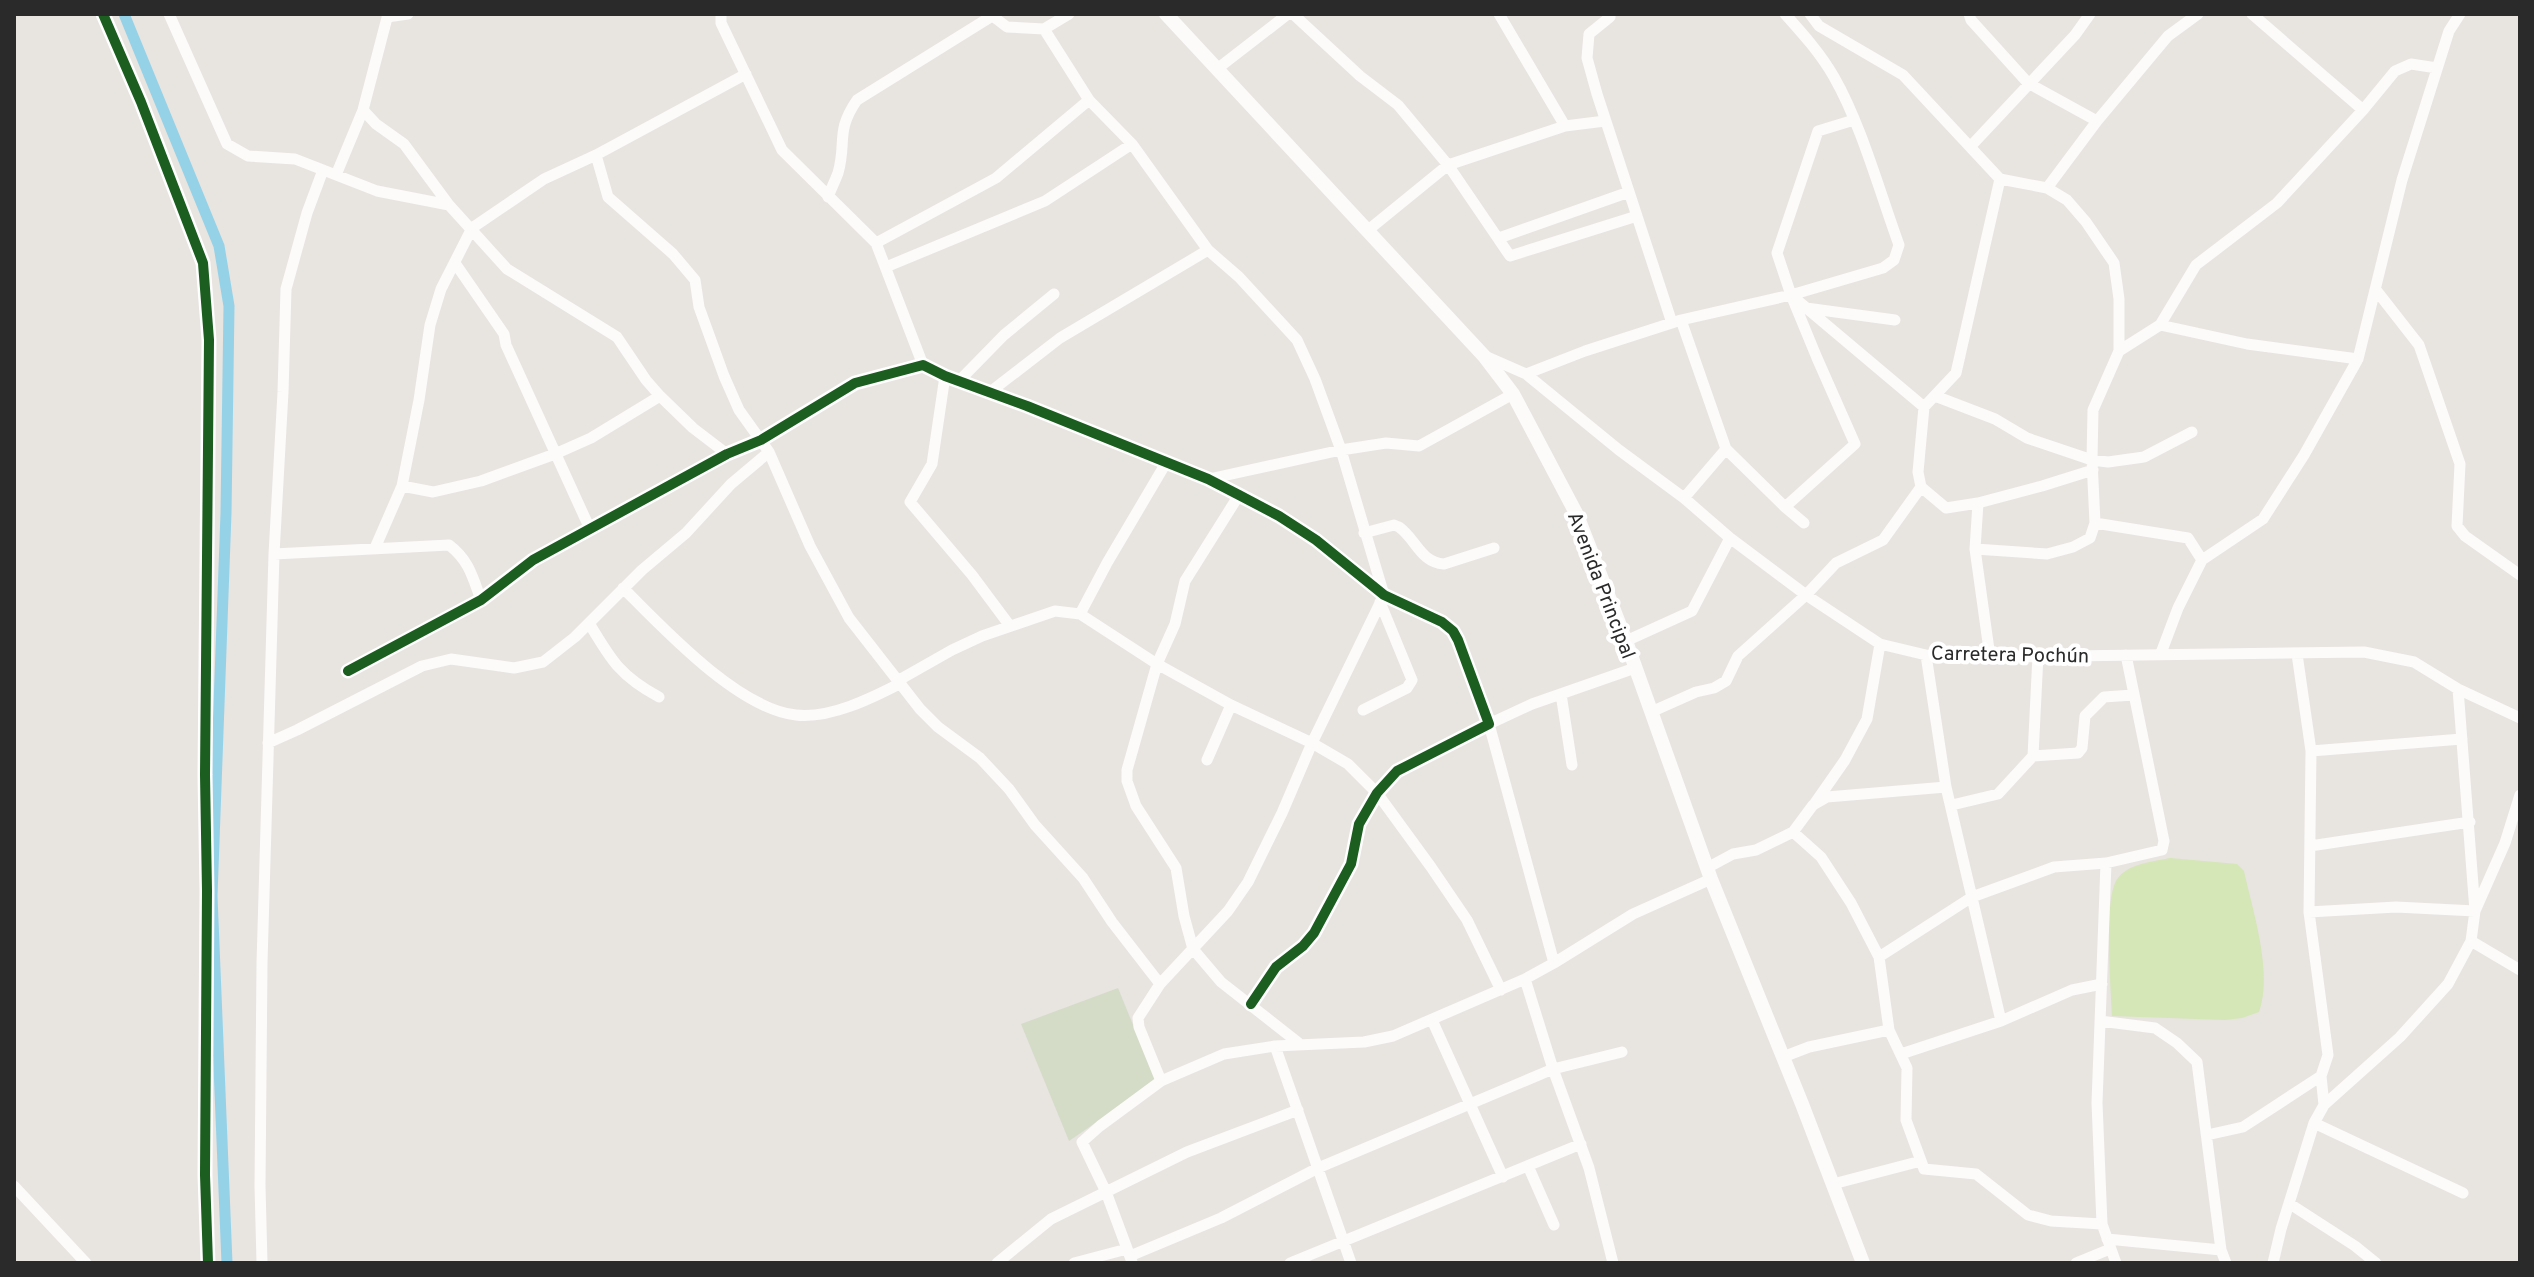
<svg xmlns="http://www.w3.org/2000/svg" width="2534" height="1277" font-family="Overpass,sans-serif">
<style>
.cemetery{fill:#d4dcc8}
.pitch{fill:#d5e6b7}
.lines{fill:none;stroke-linecap:round;stroke-linejoin:round}
.canal{stroke:#95d2e7;stroke-width:11}
.street{stroke:#fcfbfa;stroke-width:11}
.secondary{stroke:#fcfbfa;stroke-width:14}
.cycleway-casing{stroke:#fff;stroke-width:15}
.cycleway{stroke:#1b5e20;stroke-width:10}
.labels{text-anchor:middle;stroke-width:8;stroke-linejoin:round;paint-order:stroke}
.street-label{font-size:20px;fill:#2a2a2a;stroke:#fff}
</style>
<rect width="100%" height="100%" fill="#e8e4e0"/>
<path class="cemetery" d="M 1118,988 L 1156,1081 L 1069,1141 L 1021,1024 Z"/>
<path class="pitch" d="M 2170,858 L 2237,864 L 2244,871 C 2253,912 2273,972 2259,1012 L 2242,1018 L 2225,1020 L 2112,1016 C 2111,990 2103,895 2118,878 C 2130,863 2152,862 2170,858 Z"/>
<g class="lines">
<path class="canal" d="M 124,14 L 219,246 L 229,306 L 226,513 L 212,896 L 227,1263"/>
<path class="street" d="M 103,14 L 141,102 L 203,263 L 209,340 L 205,775 L 207,891 L 205,1175 L 208,1263
M 169,14 L 227,144 L 248,156 L 295,159 L 377,191 L 449,205 L 507,269 L 617,337 L 646,380 L 660,396 L 693,428 L 727,454
M 721,14 L 721,23 L 782,150 L 876,243 L 923,365
M 990,14 L 1007,27 L 1044,29 L 1089,100 L 1132,144 L 1208,250 L 1239,277 L 1297,340 L 1315,379 L 1341,450 L 1384,595 L 1312,743 L 1282,813 L 1248,882 L 1228,911 L 1160,984 L 1138,1018 L 1139,1027 L 1161,1081 L 1224,1054 L 1275,1046 L 1364,1042 L 1393,1036 L 1525,979 L 1554,963
M 1293,14 L 1360,76 L 1398,105 L 1448,165 L 1510,256 L 1637,216
M 1499,14 L 1565,126
M 1609,14 L 1610,17 L 1589,34 L 1587,58 L 1597,94 L 1672,323
M 1810,14 L 1819,26 L 1903,75 L 2000,179 L 2047,188 L 2067,200 L 2086,222 L 2114,263 L 2119,299 L 2119,351
M 1969,14 L 1971,20 L 2028,83 L 2097,121
M 2252,14 L 2363,110
M 387,17 L 408,14
M 1044,29 L 1069,14
M 1217,69 L 1288,14
M 363,110 L 376,124 L 404,144 L 449,205
M 1970,147 L 2075,35 L 2090,14
M 596,155 L 608,197 L 673,254 L 695,280 L 699,307 L 724,376 L 739,410 L 769,452 L 810,546 L 849,618 L 920,709 L 938,727 L 980,758 L 1009,789 L 1035,825 L 1083,878 L 1112,922 L 1160,984
M 336,175 L 363,110 L 388,14
M 2047,188 L 2097,121 L 2168,36 L 2198,14
M 828,197 C 831,189 835,181 838,173 C 847,142 835,132 857,100 L 992,16
M 1367,231 L 1448,165 L 1565,126 L 1605,121
M 1499,238 L 1629,192
M 876,243 L 996,178 L 1089,100
M 455,263 L 504,334 L 506,345 L 590,529
M 886,267 L 1045,201 L 1132,144
M 2376,290 L 2419,345 L 2460,464 L 2457,526 L 2465,536 L 2520,575
M 1791,295 L 1924,407 L 1918,472 L 1921,487 L 1946,508 L 1978,503 L 1975,549 L 1990,657
M 1806,308 L 1895,320
M 1681,320 L 1726,449 L 1785,507 L 1804,523
M 2160,325 L 2247,344 L 2358,359
M 1485,356 L 1526,374 L 1619,450 L 1684,498 L 1730,538 L 1806,595 L 1880,644 L 1926,655 L 1990,657 L 2364,652 L 2414,662 L 2458,689 L 2520,718
M 1526,374 L 1585,351 L 1681,320 L 1791,295 L 1883,268 L 1894,260 L 1899,245 C 1880,193 1861,124 1834,77 C 1821,54 1803,34 1785,14
M 945,376 L 932,464 L 910,502 L 972,575 L 1010,626
M 959,381 L 1004,335 L 1054,294
M 990,392 L 1060,338 L 1208,250
M 1935,396 L 1995,419 L 2027,438 L 2092,460 L 2108,462 L 2144,457 L 2192,432
M 1924,407 L 1956,373 L 2000,179
M 1209,479 L 1341,450 L 1386,443 L 1419,446 L 1513,394
M 402,486 L 433,492 L 481,481 L 555,454 L 591,438 L 660,396
M 1239,495 L 1185,581 L 1175,624 L 1157,664 L 1127,770 L 1127,781 L 1136,806 L 1176,868 L 1184,916 L 1193,949 L 1221,982 L 1300,1044
M 1684,498 L 1726,449
M 1978,503 L 2042,486 L 2093,470
M 1785,507 L 1855,444 L 1817,358 L 1791,295 L 1777,253 L 1818,131 L 1854,120
M 2095,523 L 2092,460 L 2093,410 L 2119,351 L 2160,325 L 2196,265 L 2277,203 L 2363,110 L 2395,71 L 2411,64 L 2437,68
M 1364,533 L 1394,525 L 1399,527 C 1416,539 1420,562 1444,564 L 1494,548
M 375,548 L 402,486 L 419,400 L 430,325 L 441,289 L 472,228 L 544,179 L 596,155 L 746,74
M 1975,549 L 2047,554 L 2073,547 L 2090,538 L 2095,523 L 2188,538 L 2202,560
M 274,554 L 449,545 C 469,560 473,578 481,600
M 623,588 C 663,628 738,709 796,715 C 830,719 872,698 901,683
M 1080,614 L 1107,563 L 1166,463
M 589,623 C 611,660 620,676 659,697
M 1626,641 L 1692,611 L 1730,538
M 2161,653 L 2178,608 L 2202,560 L 2263,519 L 2304,455 L 2358,359 L 2402,180 L 2449,31 L 2460,14
M 2297,654 L 2311,751 L 2309,912 L 2328,1055 L 2321,1076 L 2324,1105
M 1926,655 L 1946,787 L 2001,1021
M 1635,668 L 1532,704 L 1489,724 L 1554,963 L 1633,914 L 1711,879
M 348,671 L 481,600 L 533,560 L 727,454 L 761,440 L 855,383 L 923,365 L 945,376 L 1027,406 L 1208,479 L 1239,495 L 1279,516 L 1316,540 L 1384,595 L 1442,622 L 1453,631 L 1458,640 L 1489,724 L 1397,771 L 1377,793 L 1359,824 L 1351,864 L 1314,933 L 1303,946 L 1276,967 L 1251,1004
M 899,680 L 952,650 L 982,636 L 1055,611 L 1080,614 L 1157,664 L 1231,705 L 1312,743 L 1348,764 L 1377,793 L 1431,867 L 1467,920 L 1501,990
M 1561,694 L 1572,765
M 1363,710 L 1407,688 L 1412,680 L 1380,602
M 1651,712 L 1696,692 L 1714,688 L 1726,681 L 1738,656 L 1806,595 L 1836,563 L 1883,540 L 1921,487
M 268,743 L 297,730 L 422,666 L 451,659 L 514,668 L 543,662 L 575,637 L 642,570 L 686,533 L 731,484 L 769,452
M 2311,751 L 2462,739
M 2033,756 L 2078,753 L 2082,748 L 2085,716 L 2104,697 L 2133,695
M 1207,760 L 1231,705
M 1815,803 L 1845,760 L 1867,719 L 1880,644
M 1952,805 L 1998,794 L 2033,756 L 2038,655
M 1793,832 L 1821,857 L 1851,903 L 1879,957 L 1889,1030 L 1907,1068 L 1906,1120 L 1924,1169 L 1976,1174 L 2028,1215 L 2051,1221 L 2102,1224
M 2310,846 L 2470,822
M 2106,863 L 2097,1103 L 2102,1224 L 2116,1263
M 1707,868 L 1733,854 L 1756,850 L 1793,832 L 1813,805 L 1827,797 L 1946,787
M 2309,912 L 2396,907 L 2475,911 L 2458,689
M 2471,941 L 2520,970
M 1879,957 L 1972,897 L 2054,867 L 2106,863 L 2162,850 L 2164,841 L 2126,655
M 1525,979 L 1553,1069 L 1589,1168 L 1613,1263
M 1432,1020 L 1503,1177
M 2100,1021 L 2155,1028 L 2177,1043 L 2197,1062 L 2221,1250 L 2226,1263
M 1275,1046 L 1351,1263
M 1901,1054 L 2001,1021 L 2072,990 L 2102,984
M 1783,1057 L 1809,1047 L 1889,1030
M 2314,1123 L 2463,1193
M 2207,1135 L 2243,1127 L 2321,1076
M 1528,1166 L 1554,1225
M 1833,1184 L 1921,1161
M 14,1186 L 86,1263
M 2290,1204 L 2355,1246 L 2376,1263
M 2107,1239 L 2221,1250
M 1130,1256 L 1221,1218 L 1318,1168 L 1553,1069 L 1622,1052
M 1132,1262 L 1106,1192 L 1082,1142 L 1100,1126 L 1161,1081
M 262,1263 L 260,1186 L 262,963 L 274,554 L 283,392 L 286,289 L 307,213 L 323,170
M 997,1263 L 1051,1219 L 1187,1152 L 1298,1110
M 1074,1263 L 1127,1249
M 1290,1263 L 1581,1144
M 2076,1263 L 2110,1249
M 2273,1263 L 2281,1229 L 2314,1123 L 2324,1105 L 2400,1037 L 2448,984 L 2471,941 L 2475,911 L 2505,843 L 2520,795"/>
<path class="secondary" d="M 1166,14 L 1484,356 L 1513,394 L 1577,515 L 1626,641 L 1711,879 L 1802,1104 L 1863,1263"/>
<defs>
<path id="cycleway" d="M 103,14 L 141,102 L 203,263 L 209,340 L 205,775 L 207,891 L 205,1175 L 208,1263
M 348,671 L 481,600 L 533,560 L 727,454 L 761,440 L 855,383 L 923,365 L 945,376 L 1027,406 L 1208,479 L 1239,495 L 1279,516 L 1316,540 L 1384,595 L 1442,622 L 1453,631 L 1458,640 L 1489,724 L 1397,771 L 1377,793 L 1359,824 L 1351,864 L 1314,933 L 1303,946 L 1276,967 L 1251,1004"/>
</defs>
<use href="#cycleway" class="cycleway-casing"/>
<use href="#cycleway" class="cycleway"/>
</g>
<g class="labels">
<g class="street-label">
<text transform="translate(1602 585) rotate(69)" y="7">Avenida Principal</text>
<text transform="translate(2010 654) rotate(1)" y="7">Carretera Pochún</text>
</g>
</g>
<rect width="2534" height="1277" fill="none" stroke="#2a2a2a" stroke-width="32"/>
</svg>
